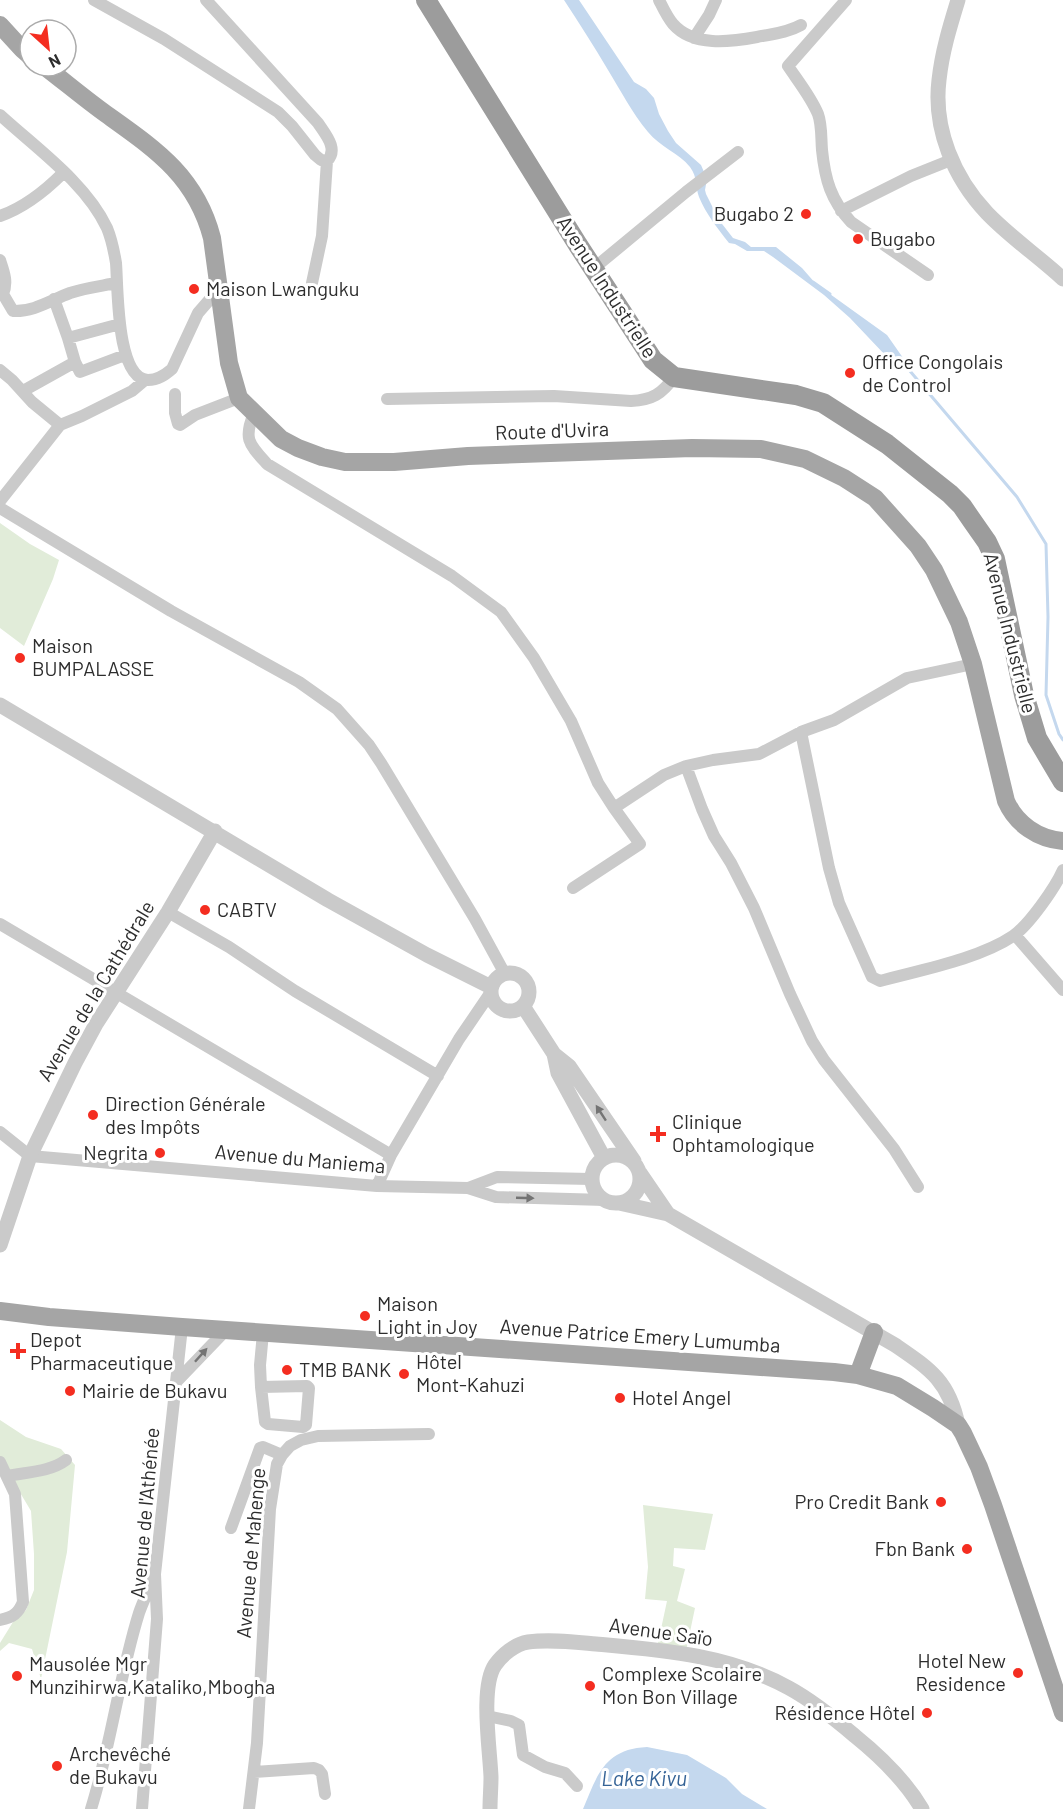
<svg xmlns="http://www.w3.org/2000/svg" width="1063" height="1809" font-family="Barlow,sans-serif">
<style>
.green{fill:#e1ecd9}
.water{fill:#c4d8ee}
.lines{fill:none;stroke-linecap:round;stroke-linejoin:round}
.stream{stroke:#c4d8ee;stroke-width:3}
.minor{stroke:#cacaca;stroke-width:12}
.tertiary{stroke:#cacaca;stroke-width:15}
.primary{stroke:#a5a5a5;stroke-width:18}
.trunk{stroke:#9c9c9c;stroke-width:20}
.oneway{fill:#747474}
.poi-dot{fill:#f42d20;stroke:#fff;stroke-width:2}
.labels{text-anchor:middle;stroke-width:6;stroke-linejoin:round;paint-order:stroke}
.poi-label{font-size:20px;fill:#2d2d2d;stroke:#fff;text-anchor:start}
.street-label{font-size:20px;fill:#2d2d2d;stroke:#fff}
.water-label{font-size:21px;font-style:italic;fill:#356396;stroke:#fff}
</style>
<rect width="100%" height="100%" fill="#fff"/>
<path class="green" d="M 0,523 L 30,544 L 59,560 L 53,579 L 24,646 L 0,628 Z
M 0,1420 L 26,1437 L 61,1449 L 75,1465 L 67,1552 L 41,1679 L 32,1649 L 9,1643 L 0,1651 L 0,1643 L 13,1622 L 26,1610 L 34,1590 L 34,1554 L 31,1511 L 0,1459 Z
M 643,1505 L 713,1514 L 705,1550 L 674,1548 L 673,1566 L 685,1569 L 677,1601 L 695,1608 L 686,1651 L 658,1643 L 667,1601 L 645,1599 L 648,1567 Z"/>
<path class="water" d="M 564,0 L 579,0 L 634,82 L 646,89 L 654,98 L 659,114 L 668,131 L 676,143 L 701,165 L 707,179 L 705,190 L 706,194 L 719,220 L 733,238 L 745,242 L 751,247 L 776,247 L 802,268 L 816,284 L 887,335 L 908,365 L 904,368 L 895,356 L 886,356 L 850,318 L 824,295 L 773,257 L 764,251 L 747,251 L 735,244 L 729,243 C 718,229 706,214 699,197 C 695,186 698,178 690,167 C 679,153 660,147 648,132 C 632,113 621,91 608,70 C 594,46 579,23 564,0 Z
M 647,1747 L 687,1755 L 726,1778 L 742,1794 L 767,1809 L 583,1809 C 597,1776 604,1749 647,1747 Z"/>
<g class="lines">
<path class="stream" d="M 813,282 L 830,294
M 904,364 L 1017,497 L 1046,544 L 1048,617 L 1046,695 L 1059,734 L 1063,740"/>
<path class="minor" d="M 94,0 L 164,39 L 278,112 L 292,126 L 315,155 L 321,160 L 327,161 C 339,149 325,134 318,123 L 206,0
M 659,0 C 663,8 667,17 673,24 C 693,47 730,42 757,37 C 772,34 787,33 801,25
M 846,0 L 788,66 C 798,81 811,97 818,114 C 822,125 821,138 822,150 C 825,180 831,200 851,222 L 928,275
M 694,38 L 709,15 L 716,0
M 0,115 C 36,148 86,183 107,228 C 112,240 114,251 116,263 C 118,287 116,379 148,380 C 158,380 165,375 172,369 L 198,313 L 218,290
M 841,211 L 911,176 L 951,160
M 0,216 C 23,208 46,190 63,173
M 0,260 C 4,272 8,282 3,294
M 593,269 L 686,192 L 738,152
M 312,283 L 322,236 L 327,161
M 0,292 L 3,294 L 13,311 C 34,312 51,300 70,293 C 85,288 101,286 116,283
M 54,299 L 68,338 L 120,324
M 68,338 L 75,362 L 80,372 L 125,355
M 0,370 L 12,380 L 32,402 L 60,425
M 23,391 L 75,362
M 175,394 L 175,413 L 178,424 L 180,425 L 195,415 L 239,398
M 387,399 L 554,396 L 631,401 C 652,400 662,394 674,377
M 254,413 C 243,439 249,444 267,464 L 452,576 L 501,612 L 534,658 L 571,721 L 598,783 L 614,808 L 664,775 L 686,766 L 713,760 L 759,754 L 801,732 L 834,720 L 907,678 L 973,664
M 0,501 L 60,425 L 82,416 L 132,391 L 145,380
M 0,508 L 171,611 L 299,682 L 337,709 L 369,745 L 381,763 L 475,919 L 505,974
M 801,732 L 829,868 L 839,903 L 872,977 L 880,981 C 920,970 979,959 1013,936 C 1029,925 1055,888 1063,870
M 686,766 L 702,809 L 714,836 L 731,863 L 754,908 L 790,994 L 812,1041 L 824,1060 L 894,1149 L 918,1187
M 573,888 L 640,844 L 614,808
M 168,912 L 229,947 L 295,991 L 438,1076
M 0,924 L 391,1155
M 1015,935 L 1063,990
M 0,1132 L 30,1156 L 377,1186 L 468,1188 L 496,1197 L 605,1200
M 377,1186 L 391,1155 L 459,1039 L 491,992
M 468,1188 L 497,1177 L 591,1179
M 177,1381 L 226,1330
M 307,1386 L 309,1388 L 306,1425 L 303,1427 L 268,1424 L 265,1422 L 261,1387 Z
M 261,1387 L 260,1365 L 263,1333
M 0,1462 L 15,1494 L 23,1602 C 18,1614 13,1617 0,1620
M 7,1476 C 27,1472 50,1472 66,1460
M 231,1528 L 260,1448 L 263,1447 L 282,1455
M 487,1716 L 511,1721 L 519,1725 L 523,1755 L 545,1767 L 565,1773 L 577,1786
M 254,1772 L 314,1768 L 319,1770 L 322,1774 L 325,1794
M 91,1809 C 111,1745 119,1677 139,1613 C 143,1601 149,1590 153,1579
M 142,1809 L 157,1619 L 155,1574 L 182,1327
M 249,1809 L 257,1743 L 270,1509 L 277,1464 L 282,1455 L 290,1446 L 301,1440 L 318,1436 L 429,1434"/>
<path class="tertiary" d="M 958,0 C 950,26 942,52 939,80 C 933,129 954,178 987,213 C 1010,237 1038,256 1063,279
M 0,705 L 328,900 L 427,955 L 491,987
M491 992a19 19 0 1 1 38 0a19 19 0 1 1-38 0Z
M 523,1006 L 554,1054 L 569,1066 L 634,1161
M 554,1054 L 558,1073 L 604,1158
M592 1179a24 24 0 1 1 48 0a24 24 0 1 1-48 0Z
M 640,1173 L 668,1214
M 619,1203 L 668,1214 L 895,1345 C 930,1369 949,1381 958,1425
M 0,1245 L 30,1156 L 75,1063 L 96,1024 L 168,912 L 215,831
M 490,1809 C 490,1798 491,1788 491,1777 C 490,1750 480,1687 495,1665 C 502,1655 515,1644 528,1642 C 550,1639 574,1642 596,1644 C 663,1650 729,1655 789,1688 C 813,1701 835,1719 855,1736 C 881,1757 905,1780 922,1809"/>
<path class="primary" d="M 0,25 L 22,49 L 30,56
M 44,66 C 65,82 85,99 106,114 C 155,149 196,176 212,238 L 229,363 L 239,398 L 281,439 L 298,448 L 322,457 L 345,462 L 394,462 L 468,456 L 692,448 L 761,449 L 805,459 L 844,478 L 875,498 L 918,546 L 934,570 L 959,622 L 973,664 L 1006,801 C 1016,824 1038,839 1063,841
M 0,1311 L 49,1317 L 182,1327 L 834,1372 L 858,1375 L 897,1386 L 933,1408 L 958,1425 L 963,1433 L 979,1467 L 993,1505 L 1063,1713
M 858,1375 L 874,1332"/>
<path class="trunk" d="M 426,0 L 578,245 L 653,360 L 674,377 L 796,395 L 823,403 L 887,444 L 950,494 L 962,506 L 973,522 L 987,542 L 995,559 L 1024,695 L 1037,738 L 1063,782"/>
</g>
<defs><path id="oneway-solid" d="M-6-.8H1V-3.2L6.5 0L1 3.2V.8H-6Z" transform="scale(1.5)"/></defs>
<g class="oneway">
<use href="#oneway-solid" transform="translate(601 1113) rotate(-123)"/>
<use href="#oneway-solid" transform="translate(525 1198) rotate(2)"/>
<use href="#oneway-solid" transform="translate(201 1355) rotate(-48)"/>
</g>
<g class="poi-dot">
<circle cx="806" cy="214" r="6"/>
<circle cx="858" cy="239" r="6"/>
<circle cx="194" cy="289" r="6"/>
<circle cx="850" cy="373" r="6"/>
<circle cx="20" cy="658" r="6"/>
<circle cx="205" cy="910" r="6"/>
<circle cx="93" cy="1115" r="6"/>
<path d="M655 1125h6v6h6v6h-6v6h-6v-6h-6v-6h6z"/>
<circle cx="160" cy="1153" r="6"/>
<circle cx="365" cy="1316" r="6"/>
<path d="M15 1342h6v6h6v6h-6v6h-6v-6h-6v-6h6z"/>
<circle cx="287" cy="1370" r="6"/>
<circle cx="404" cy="1374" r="6"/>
<circle cx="70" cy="1391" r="6"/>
<circle cx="620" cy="1398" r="6"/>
<circle cx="941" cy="1502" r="6"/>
<circle cx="967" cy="1549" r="6"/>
<circle cx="1018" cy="1673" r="6"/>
<circle cx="17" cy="1676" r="6"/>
<circle cx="590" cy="1686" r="6"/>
<circle cx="927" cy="1713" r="6"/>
<circle cx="57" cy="1766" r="6"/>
</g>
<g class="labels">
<g class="poi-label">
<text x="794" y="221" text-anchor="end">Bugabo 2</text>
<text x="870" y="246">Bugabo</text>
<text x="206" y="296">Maison Lwanguku</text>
<text x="862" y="369">Office Congolais<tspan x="862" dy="23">de Control</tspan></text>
<text x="32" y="653">Maison<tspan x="32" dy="23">BUMPALASSE</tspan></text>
<text x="217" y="917">CABTV</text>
<text x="105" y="1111">Direction Générale<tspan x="105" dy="23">des Impôts</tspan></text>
<text x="672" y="1129">Clinique<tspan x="672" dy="23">Ophtamologique</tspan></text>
<text x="148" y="1160" text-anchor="end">Negrita</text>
<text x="377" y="1311">Maison<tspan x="377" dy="23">Light in Joy</tspan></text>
<text x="30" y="1347">Depot<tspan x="30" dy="23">Pharmaceutique</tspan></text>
<text x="416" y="1369">Hôtel<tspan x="416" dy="23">Mont-Kahuzi</tspan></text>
<text x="299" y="1377">TMB BANK</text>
<text x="82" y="1398">Mairie de Bukavu</text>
<text x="632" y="1405">Hotel Angel</text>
<text x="929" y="1509" text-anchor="end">Pro Credit Bank</text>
<text x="955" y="1556" text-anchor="end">Fbn Bank</text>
<text x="1006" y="1668" text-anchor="end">Hotel New<tspan x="1006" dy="23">Residence</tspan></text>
<text x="29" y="1671">Mausolée Mgr<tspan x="29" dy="23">Munzihirwa,Kataliko,Mbogha</tspan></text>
<text x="602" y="1681">Complexe Scolaire<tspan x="602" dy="23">Mon Bon Village</tspan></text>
<text x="915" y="1720" text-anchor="end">Résidence Hôtel</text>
<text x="69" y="1761">Archevêché<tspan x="69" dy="23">de Bukavu</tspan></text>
</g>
<g class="street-label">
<text transform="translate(607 287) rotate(57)" y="7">Avenue Industrielle</text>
<text transform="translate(552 431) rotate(-2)" y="7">Route d'Uvira</text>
<text transform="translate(1010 633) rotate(76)" y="7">Avenue Industrielle</text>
<text transform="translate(96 991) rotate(-59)" y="7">Avenue de la Cathédrale</text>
<text transform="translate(300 1159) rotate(5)" y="7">Avenue du Maniema</text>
<text transform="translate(640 1336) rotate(4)" y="7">Avenue Patrice Emery Lumumba</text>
<text transform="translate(145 1513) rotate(-85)" y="7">Avenue de l'Athénée</text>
<text transform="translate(251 1553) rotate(-85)" y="7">Avenue de Mahenge</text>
<text transform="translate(661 1632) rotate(8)" y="7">Avenue Saïo</text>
</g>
<g class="water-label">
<text x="644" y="1786">Lake Kivu</text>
</g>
</g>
<g transform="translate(48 48) rotate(153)"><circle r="28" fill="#ffffff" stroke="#ababab" stroke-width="1.5"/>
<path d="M0-4.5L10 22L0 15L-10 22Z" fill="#f42d20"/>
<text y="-9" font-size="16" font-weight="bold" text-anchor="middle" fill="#2d2d2d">N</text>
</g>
</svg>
